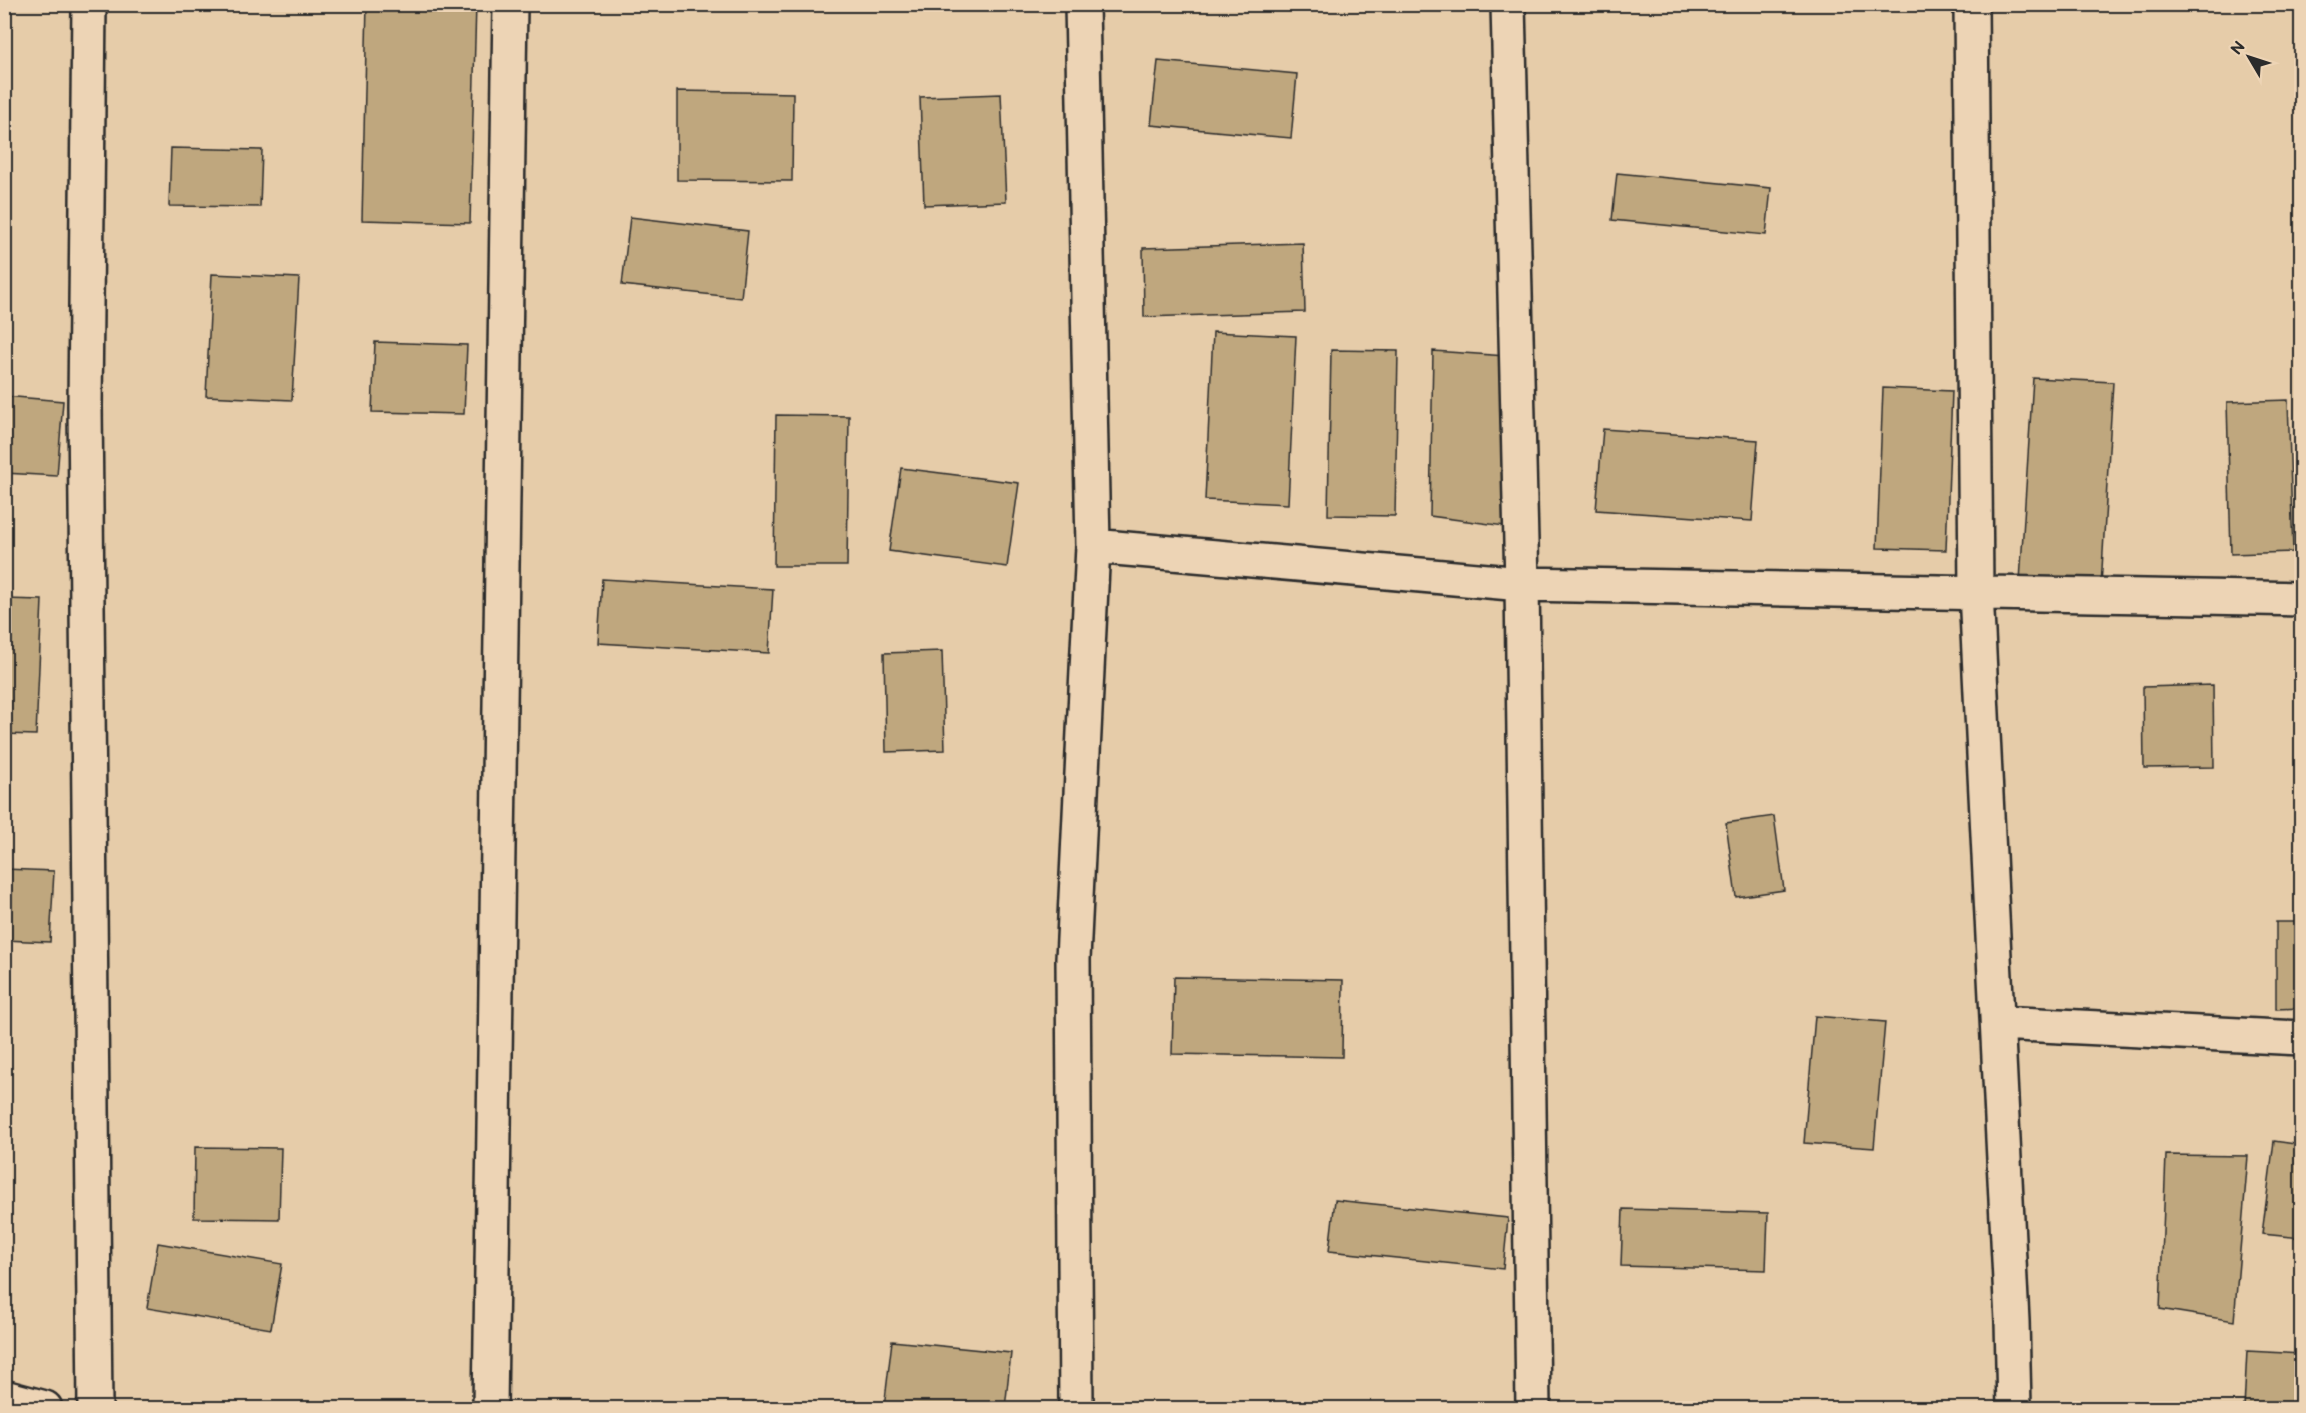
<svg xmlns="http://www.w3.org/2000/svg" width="2306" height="1413" font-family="'Balsamiq Sans',sans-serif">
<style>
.building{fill:#bfa77e;stroke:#2b2b2b;stroke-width:1.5}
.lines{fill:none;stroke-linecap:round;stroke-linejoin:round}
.minor-casing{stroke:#2b2b2b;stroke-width:38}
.minor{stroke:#edd4b5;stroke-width:33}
</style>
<rect width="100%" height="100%" fill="#e6cca9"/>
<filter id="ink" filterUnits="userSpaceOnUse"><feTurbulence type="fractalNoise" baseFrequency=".0167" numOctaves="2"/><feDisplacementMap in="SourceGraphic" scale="12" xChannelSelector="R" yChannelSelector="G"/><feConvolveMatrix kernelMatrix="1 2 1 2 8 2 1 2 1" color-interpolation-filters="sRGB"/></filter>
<g filter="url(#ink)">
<path class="building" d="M 367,4 L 476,4 L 470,223 L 362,220 Z
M 1158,61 L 1297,74 L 1291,138 L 1151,125 Z
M 677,91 L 793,93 L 792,181 L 677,180 Z
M 1001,94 L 1006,202 L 924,205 L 920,97 Z
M 171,148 L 262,150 L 260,207 L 169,206 Z
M 1617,173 L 1771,188 L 1766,235 L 1612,220 Z
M 630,217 L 748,231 L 741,298 L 622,285 Z
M 1303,243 L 1305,312 L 1144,317 L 1143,248 Z
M 212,274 L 299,278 L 292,400 L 206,396 Z
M 1213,332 L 1296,336 L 1288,504 L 1205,500 Z
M 375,342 L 467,345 L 464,414 L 372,412 Z
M 1331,350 L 1398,351 L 1395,516 L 1328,515 Z
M 1433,351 L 1521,357 L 1512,527 L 1430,516 Z
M 2033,378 L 2113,382 L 2101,586 L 2020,581 Z
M 1883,388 L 1952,391 L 1946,550 L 1877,548 Z
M 4,396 L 63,401 L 57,476 L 4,473 Z
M 2288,400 L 2293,552 L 2231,554 L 2227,402 Z
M 776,415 L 849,416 L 847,566 L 774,566 Z
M 1603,429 L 1758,440 L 1752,521 L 1596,510 Z
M 901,468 L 1019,483 L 1007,567 L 889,551 Z
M 602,579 L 773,589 L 769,653 L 598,643 Z
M 4,599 L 42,600 L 36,735 L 4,734 Z
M 942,651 L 945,750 L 886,752 L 884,653 Z
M 2213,685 L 2214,767 L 2144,768 L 2143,687 Z
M 1774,816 L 1784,890 L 1736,897 L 1726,823 Z
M 4,869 L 54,871 L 50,942 L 4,940 Z
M 2276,922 L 2302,922 L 2302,1008 L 2276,1009 Z
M 1174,977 L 1343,980 L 1342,1057 L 1172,1054 Z
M 1815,1016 L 1885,1022 L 1874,1148 L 1804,1143 Z
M 2274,1141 L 2302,1145 L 2302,1238 L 2262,1234 Z
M 195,1147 L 281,1148 L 279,1219 L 194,1218 Z
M 2166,1155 L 2248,1156 L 2234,1321 L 2160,1309 Z
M 1335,1200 L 1508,1218 L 1503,1269 L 1329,1251 Z
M 1623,1209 L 1768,1213 L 1766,1270 L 1621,1266 Z
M 158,1243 L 282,1264 L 271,1329 L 147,1308 Z
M 892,1341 L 1011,1353 L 1005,1408 L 884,1408 Z
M 2247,1351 L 2302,1354 L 2302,1408 L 2244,1408 Z"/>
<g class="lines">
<defs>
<path id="minor" d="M 89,4 L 85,406 L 95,1408
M 1508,4 L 1522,584 L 1533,1408
M 1971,4 L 1976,592 L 2012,1321 L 2014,1408
M 1093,546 L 1522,584 L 2302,599
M 1998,1023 L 2302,1038
M 4,1397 L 45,1408
M 490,1408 L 510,4
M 1076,1408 L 1073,959 L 1093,546 L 1082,4"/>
</defs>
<use href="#minor" class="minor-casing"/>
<use href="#minor" class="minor"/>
</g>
</g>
<rect width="2306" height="1413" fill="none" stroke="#edd4b5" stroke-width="24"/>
<rect x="12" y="12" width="2282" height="1389" fill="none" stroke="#2b2b2b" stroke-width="2" filter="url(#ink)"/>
<g transform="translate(2249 57) rotate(309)" stroke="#edd4b5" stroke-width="4.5" paint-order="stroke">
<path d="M0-4.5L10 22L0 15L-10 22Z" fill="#2b2b2b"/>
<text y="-9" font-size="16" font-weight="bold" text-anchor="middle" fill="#2b2b2b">N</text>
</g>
</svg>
